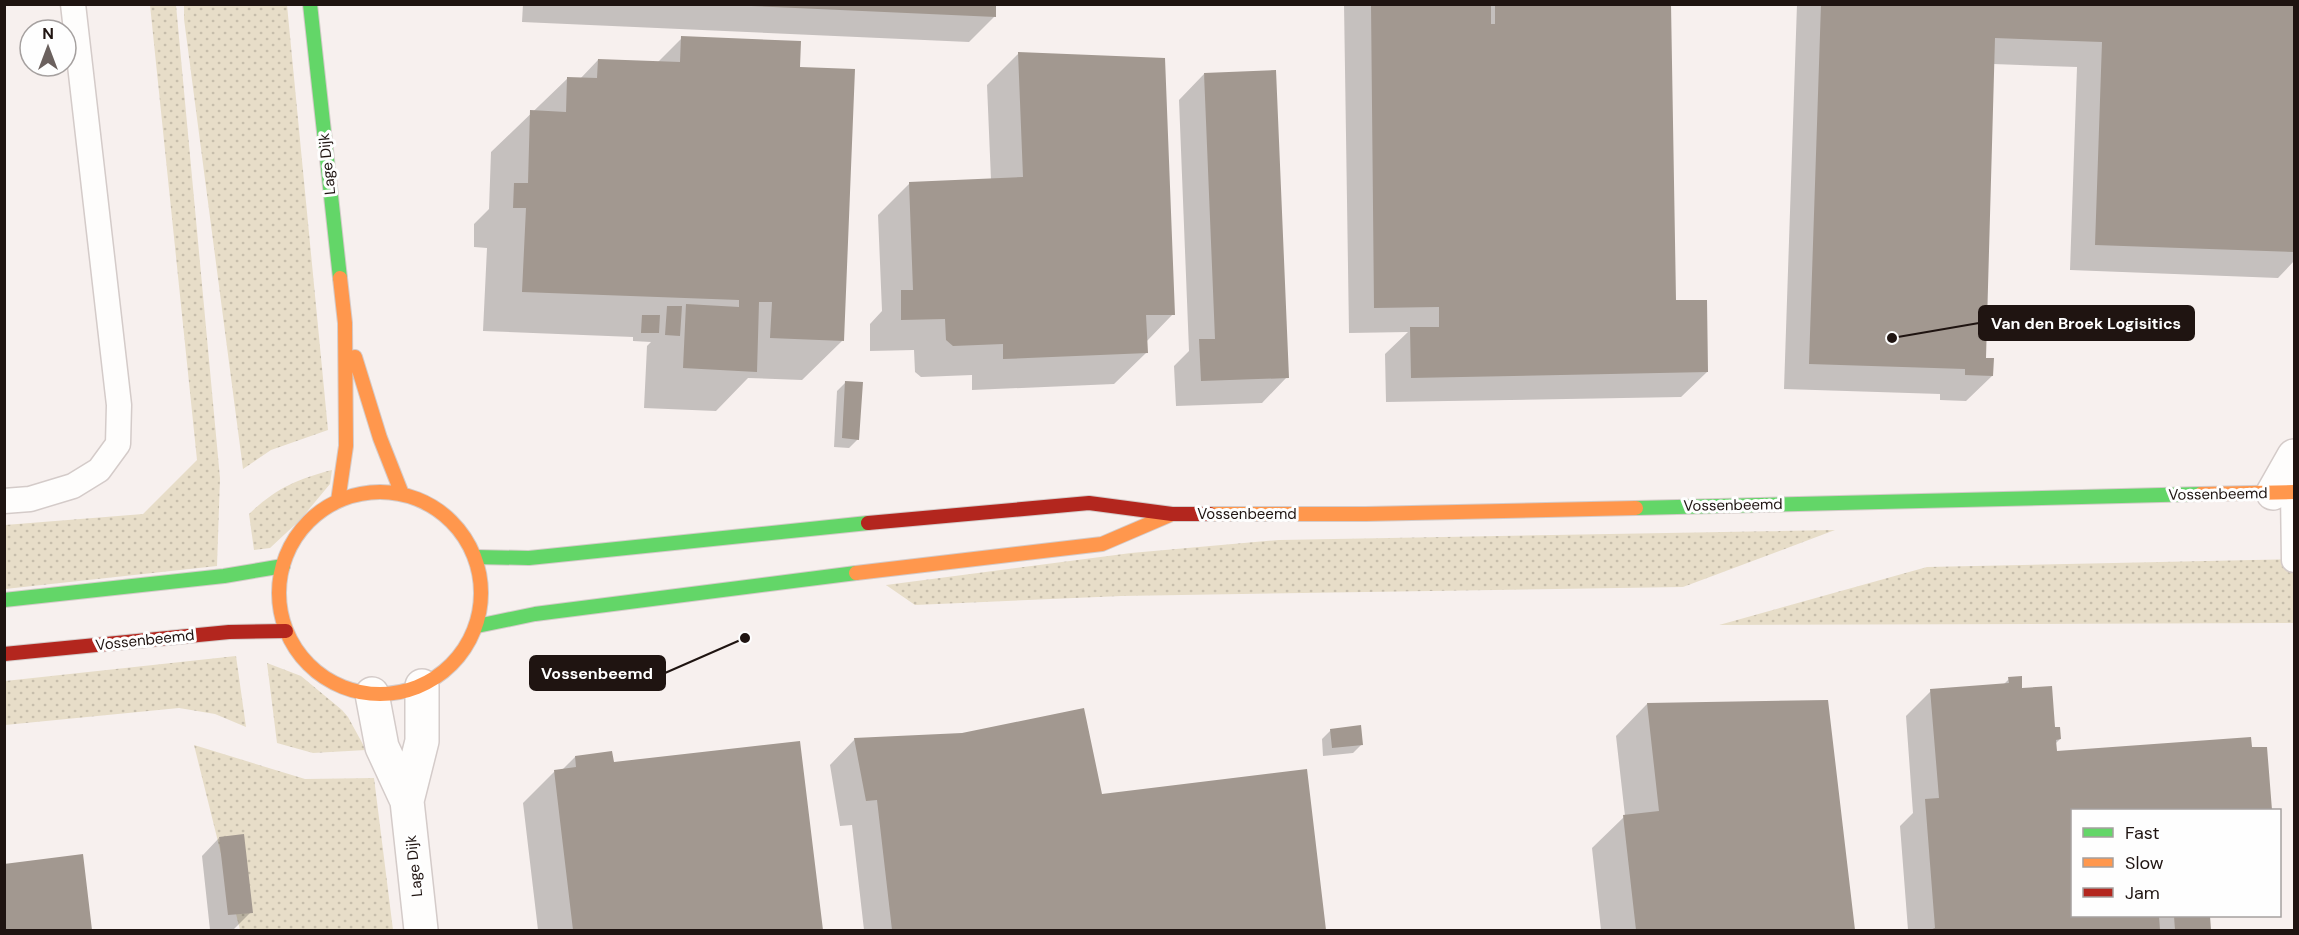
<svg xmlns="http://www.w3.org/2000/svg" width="2299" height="935" font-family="'DM Sans',sans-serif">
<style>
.grass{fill:url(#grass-dots)}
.shadow{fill:#0003}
.building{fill:#a29890}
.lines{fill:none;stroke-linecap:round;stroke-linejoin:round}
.lane-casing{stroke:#d4cbc9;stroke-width:27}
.street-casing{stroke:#d4cbc9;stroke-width:36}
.fast-casing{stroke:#d4cbc9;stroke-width:16}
.slow-casing{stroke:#d4cbc9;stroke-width:16}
.jam-casing{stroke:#d4cbc9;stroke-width:16}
.lane{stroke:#fefdfc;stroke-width:24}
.street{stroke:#fefdfc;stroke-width:33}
.fast{stroke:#63d668;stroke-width:14}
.slow{stroke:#ff974d;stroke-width:14}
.jam{stroke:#b3261e;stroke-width:14}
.labels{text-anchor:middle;stroke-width:6;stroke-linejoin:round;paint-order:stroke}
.street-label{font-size:15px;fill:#1f1411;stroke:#fefefe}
.leader{fill:none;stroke:#1f1411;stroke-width:2}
.callout-dot{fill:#1f1411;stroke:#fefefe;stroke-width:2}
.callout{fill:#1f1411;stroke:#1f1411;stroke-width:2}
.callout-label{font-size:16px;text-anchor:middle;font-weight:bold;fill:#fff}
</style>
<defs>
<pattern id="grass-dots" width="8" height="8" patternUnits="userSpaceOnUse" patternTransform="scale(1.5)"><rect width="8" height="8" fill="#e7ddc8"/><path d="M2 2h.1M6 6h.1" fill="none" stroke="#c6bdab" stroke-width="1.8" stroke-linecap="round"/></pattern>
</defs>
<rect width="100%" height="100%" fill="#f7f0ee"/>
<path class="grass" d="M 150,5 L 176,5 L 220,478 L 217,566 L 5,589 L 5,525 L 143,514 L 197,460 Z
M 184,5 L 287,5 L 328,430 L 271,450 L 243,469 L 184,19 Z
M 332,470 L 330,484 L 300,520 L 270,548 L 254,550 L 249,514 C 275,489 297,479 332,470 Z
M 1835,530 L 1683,587 L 1121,596 L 915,605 L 886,585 L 1131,553 L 1279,540 Z
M 2294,559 L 2294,623 L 1719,625 L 1927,567 Z
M 236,656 L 246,727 L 215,714 L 179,708 L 5,725 L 5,681 Z
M 267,663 L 301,676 L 342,710 L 348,717 L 366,750 L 313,753 L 277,743 Z
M 194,745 L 305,779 L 374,778 L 393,930 L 240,930 Z"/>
<path class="shadow" d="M 523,4 L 995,4 L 994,17 L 969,42 L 522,22 Z
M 1344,4 L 1669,4 L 1674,302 L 1707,372 L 1681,397 L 1386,402 L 1385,354 L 1408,332 L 1349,333 Z
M 1797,4 L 2294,4 L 2294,261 L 2278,278 L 2070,270 L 2077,67 L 1993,64 L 1984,359 L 1992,376 L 1966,401 L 1940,400 L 1940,394 L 1784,389 Z
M 682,38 L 798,68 L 842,341 L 802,380 L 748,378 L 716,411 L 644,408 L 647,346 L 651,342 L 633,341 L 633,337 L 483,331 L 487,248 L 474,247 L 474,224 L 489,209 L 491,152 L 568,78 L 580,79 L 598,60 L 657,63 Z
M 1019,53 L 1173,314 L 1146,342 L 1146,353 L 1114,384 L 972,390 L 972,375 L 921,377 L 915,372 L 914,350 L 870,351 L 870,324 L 882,311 L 878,215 L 910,183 L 991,180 L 987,85 Z
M 1204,74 L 1287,377 L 1262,403 L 1176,406 L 1174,366 L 1189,351 L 1179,100 Z
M 846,382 L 858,439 L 849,448 L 834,447 L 837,391 Z
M 2009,679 L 2054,729 L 2060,739 L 2055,744 L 2056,753 L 2266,748 L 2270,810 L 2072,810 L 2072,916 L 2157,916 L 2158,917 L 2159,916 L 2208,916 L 2210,930 L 1908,930 L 1900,826 L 1913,813 L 1906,716 L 1931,691 L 2003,685 Z
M 1827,702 L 1854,930 L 1601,930 L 1592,848 L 1625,816 L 1616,736 L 1647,704 Z
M 1331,730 L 1362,744 L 1353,753 L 1323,756 L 1322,739 Z
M 855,739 L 1101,795 L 1305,771 L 1324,930 L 864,930 L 852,825 L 840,826 L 830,765 Z
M 799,742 L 821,930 L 538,930 L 523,803 L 555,771 L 562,770 L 575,757 L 612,764 Z
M 219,838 L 251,912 L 233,930 L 210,930 L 202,856 Z
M 82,856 L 91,930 L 4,930 L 4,865 Z"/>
<path class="building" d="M 751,4 L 996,4 L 996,17 L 751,6 Z
M 1371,4 L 1491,4 L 1491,24 L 1495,24 L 1495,4 L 1671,4 L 1676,300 L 1707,300 L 1708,372 L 1411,378 L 1410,327 L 1439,327 L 1439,307 L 1374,308 Z
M 1821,4 L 2294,4 L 2294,252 L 2095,245 L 2102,42 L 1995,38 L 1986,358 L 1994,358 L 1993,376 L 1965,375 L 1965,369 L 1809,364 Z
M 681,36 L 801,41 L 800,67 L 855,69 L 844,341 L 770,338 L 772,302 L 759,302 L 757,372 L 683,368 L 686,304 L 739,307 L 739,300 L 522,292 L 526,208 L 513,208 L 514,183 L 528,183 L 530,110 L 566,112 L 567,77 L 597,78 L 598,59 L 680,62 Z
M 1018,52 L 1165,58 L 1175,315 L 1146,315 L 1148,353 L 1003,359 L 1003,344 L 953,346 L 946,340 L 945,319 L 901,320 L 901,290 L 913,290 L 909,182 L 1023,177 Z
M 1276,70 L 1289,378 L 1201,381 L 1199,339 L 1215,339 L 1204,73 Z
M 667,306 L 682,306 L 680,336 L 665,335 Z
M 642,315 L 660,315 L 659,333 L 641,333 Z
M 845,381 L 863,382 L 859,440 L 842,438 Z
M 2022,676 L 2022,688 L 2052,686 L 2055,727 L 2060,727 L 2061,739 L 2056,740 L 2057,751 L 2251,737 L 2252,747 L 2267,747 L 2272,810 L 2072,810 L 2072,916 L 2159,916 L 2160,930 L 1930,930 L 1935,928 L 1925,799 L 1939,798 L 1930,689 L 2009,683 L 2008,677 Z
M 1828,700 L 1855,930 L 1636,930 L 1623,815 L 1659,811 L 1647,703 Z
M 1084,708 L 1102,794 L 1307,769 L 1326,930 L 892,930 L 877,800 L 866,801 L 854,738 L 962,733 Z
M 1361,725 L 1363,745 L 1332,748 L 1330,729 Z
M 800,741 L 823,930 L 573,930 L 554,770 L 576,767 L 575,756 L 612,751 L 614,762 Z
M 244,834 L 253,913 L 228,915 L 219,837 Z
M 83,854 L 92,930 L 4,930 L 4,864 Z
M 2174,916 L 2210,916 L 2211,930 L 2175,930 Z"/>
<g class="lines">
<defs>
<path id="lane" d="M 2293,492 L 2294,560
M 4,501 L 30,499 L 73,486 L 99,470 L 118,444 L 119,405 L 73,4"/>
<path id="street" d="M 2273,493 L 2294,456
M 372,694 L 382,747 L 407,801 L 421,930
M 407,801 L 422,741 L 422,686"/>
<path id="fast" d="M 310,4 L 340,278
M 1636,508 L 2201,494
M 475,557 L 529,558 L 868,523
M 4,600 L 224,576 L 283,566
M 477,626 L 535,614 L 856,573"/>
<path id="slow" d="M 355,357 L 380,438 L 402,494
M279 593a101 101 0 1 1 202 0a101 101 0 1 1-202 0Z
M 2201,494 L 2294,492
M 338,501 L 346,446 L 345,323 L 340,278
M 1210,514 L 1366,514 L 1636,508
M 856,573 L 1102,544 L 1172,514"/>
<path id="jam" d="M 868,523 L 1089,503 L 1172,514 L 1210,514
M 4,654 L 229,632 L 286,631"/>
</defs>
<use href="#lane" class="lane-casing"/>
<use href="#street" class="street-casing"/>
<use href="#fast" class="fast-casing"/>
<use href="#slow" class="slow-casing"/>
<use href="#jam" class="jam-casing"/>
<use href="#lane" class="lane"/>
<use href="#street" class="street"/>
<use href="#fast" class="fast"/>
<use href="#slow" class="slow"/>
<use href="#jam" class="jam"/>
</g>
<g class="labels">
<g class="street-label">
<text transform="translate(327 164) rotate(-96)" y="5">Lage Dijk</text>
<text transform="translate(2218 494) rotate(-1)" y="5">Vossenbeemd</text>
<text transform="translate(1733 505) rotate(-1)" y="5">Vossenbeemd</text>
<text x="1247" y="519">Vossenbeemd</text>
<text transform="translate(145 640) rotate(-6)" y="5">Vossenbeemd</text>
<text transform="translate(414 866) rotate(-96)" y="5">Lage Dijk</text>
</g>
</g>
<path class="leader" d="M1892 338L1979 323M745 638L665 673"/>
<g class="callout-dot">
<circle cx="1892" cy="338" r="6"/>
<circle cx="745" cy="638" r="6"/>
</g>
<g class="callout">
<rect x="1979" y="306" width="215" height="34" rx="6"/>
<rect x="530" y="656" width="135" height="34" rx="6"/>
</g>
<g class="callout-label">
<text x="2086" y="329">Van den Broek Logisitics</text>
<text x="597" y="679">Vossenbeemd</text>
</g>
<rect width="2299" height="935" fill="none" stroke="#1f1411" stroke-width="12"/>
<rect x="2071" y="809" width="210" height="108" fill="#fefefe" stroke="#a5a09f" stroke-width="1.5"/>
<rect x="2083" y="828" width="30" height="9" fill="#63d668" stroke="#a5a09f" stroke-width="1.5"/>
<text x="2125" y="839" font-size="18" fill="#1f1411">Fast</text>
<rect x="2083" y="858" width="30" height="9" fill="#ff974d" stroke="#a5a09f" stroke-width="1.5"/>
<text x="2125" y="869" font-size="18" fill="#1f1411">Slow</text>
<rect x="2083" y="888" width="30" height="9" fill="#b3261e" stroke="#a5a09f" stroke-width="1.5"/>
<text x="2125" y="899" font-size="18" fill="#1f1411">Jam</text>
<g transform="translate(48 48)"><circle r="28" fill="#fefefe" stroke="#a5a09f" stroke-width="1.5"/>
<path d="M0-4.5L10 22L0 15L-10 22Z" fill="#6b615e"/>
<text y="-9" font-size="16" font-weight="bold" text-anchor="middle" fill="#1f1411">N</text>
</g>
</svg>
